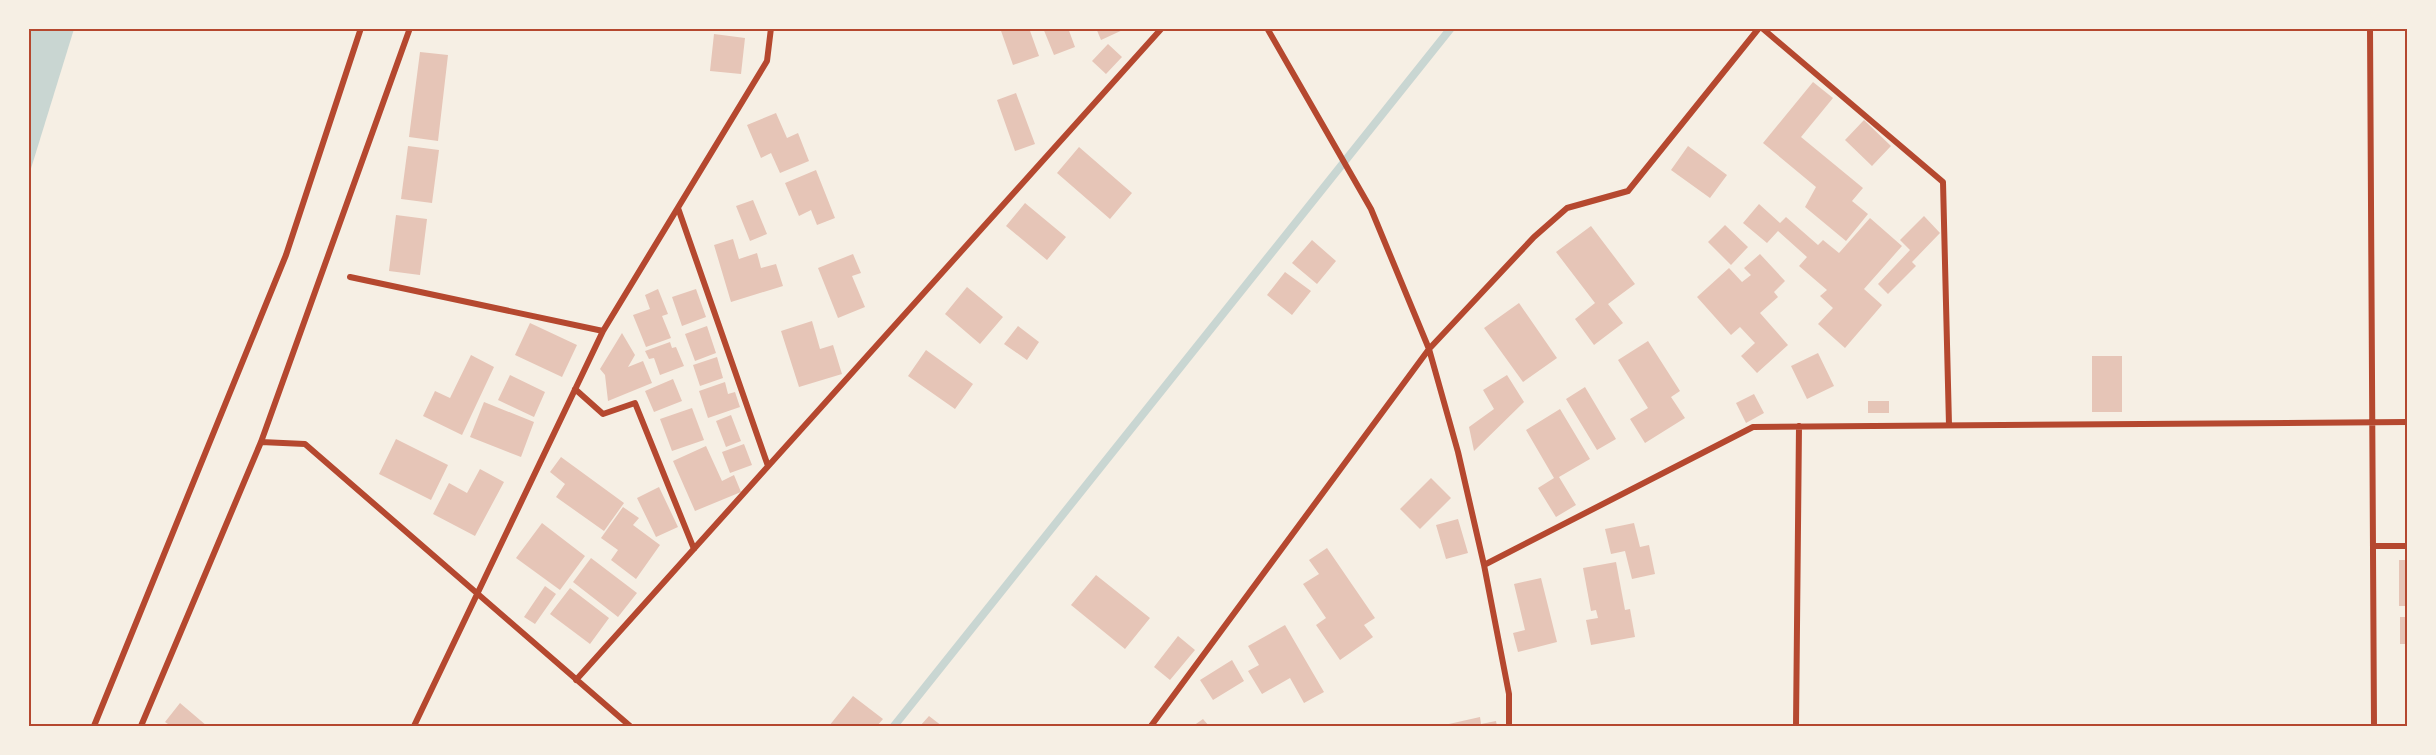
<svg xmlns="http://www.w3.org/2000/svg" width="2436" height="755" font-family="'Nunito Sans',sans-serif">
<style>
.water{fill:#c9d6d2}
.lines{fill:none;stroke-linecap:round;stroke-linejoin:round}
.stream{stroke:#c9d6d2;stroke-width:8}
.building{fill:#e6c5b7}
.minor{stroke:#b5482f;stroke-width:6}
.neatline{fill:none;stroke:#b5482f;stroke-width:2}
</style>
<rect width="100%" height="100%" fill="#f6efe4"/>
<path class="water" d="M 29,28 L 74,29 L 29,175 L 28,29 Z"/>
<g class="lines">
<path class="stream" d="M 894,726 L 1451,28"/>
</g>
<path class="building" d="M 1000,28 L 1029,28 L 1039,56 L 1013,65 Z
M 1043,28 L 1068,28 L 1075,47 L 1054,55 Z
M 1096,28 L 1127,28 L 1101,40 Z
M 714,34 L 745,38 L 741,74 L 710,71 Z
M 1108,44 L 1122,57 L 1106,74 L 1092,61 Z
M 420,52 L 448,55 L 438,141 L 409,137 Z
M 1813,82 L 1833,98 L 1801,137 L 1863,188 L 1852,201 L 1868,214 L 1846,241 L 1805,207 L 1816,187 L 1763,143 Z
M 1016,93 L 1035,144 L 1015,151 L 997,100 Z
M 776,113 L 787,138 L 798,133 L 809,161 L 780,173 L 771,153 L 761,158 L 747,125 Z
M 1864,120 L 1891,146 L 1872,166 L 1845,140 Z
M 408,146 L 439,150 L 432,203 L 401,199 Z
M 1688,146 L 1727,175 L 1710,198 L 1671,170 Z
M 1079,147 L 1132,193 L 1110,219 L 1057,173 Z
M 816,170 L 835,218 L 817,225 L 811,210 L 799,216 L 785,183 Z
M 753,200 L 767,234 L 750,241 L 736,206 Z
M 1025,203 L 1066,237 L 1047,260 L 1006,226 Z
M 1759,204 L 1780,223 L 1786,217 L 1818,245 L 1823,240 L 1839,253 L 1870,218 L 1902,246 L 1864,289 L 1882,305 L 1845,348 L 1818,324 L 1833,308 L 1820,296 L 1827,290 L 1799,266 L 1807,257 L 1778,231 L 1767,243 L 1743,223 Z
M 396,215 L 427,219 L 420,275 L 389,271 Z
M 1924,216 L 1940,233 L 1912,262 L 1916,266 L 1888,294 L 1878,284 L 1910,250 L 1900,240 Z
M 1725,225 L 1748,247 L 1731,265 L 1708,242 Z
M 1591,226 L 1635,284 L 1608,304 L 1623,323 L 1594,345 L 1575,319 L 1595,303 L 1556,252 Z
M 733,239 L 739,259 L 757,253 L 761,268 L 776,264 L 783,286 L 731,302 L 714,245 Z
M 1312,240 L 1336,261 L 1317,284 L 1292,263 Z
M 853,254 L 861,273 L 852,276 L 865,307 L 838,318 L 818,268 Z
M 1760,254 L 1785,281 L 1774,292 L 1778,297 L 1760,313 L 1788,345 L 1757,373 L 1741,356 L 1755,343 L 1740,327 L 1731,335 L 1697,297 L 1729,268 L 1742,282 L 1751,275 L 1744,268 Z
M 1285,272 L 1311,291 L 1292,315 L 1267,295 Z
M 967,287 L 1003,317 L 980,344 L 945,314 Z
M 658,289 L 668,314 L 662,316 L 671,338 L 646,347 L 633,315 L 650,309 L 645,295 Z
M 696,289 L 706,317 L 682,326 L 672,297 Z
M 1519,303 L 1557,358 L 1523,382 L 1484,328 Z
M 812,321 L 820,349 L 833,345 L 842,374 L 799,387 L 781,331 Z
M 530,323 L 577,345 L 562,377 L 515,355 Z
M 707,326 L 716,353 L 695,361 L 685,334 Z
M 1018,326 L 1039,342 L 1027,360 L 1004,344 Z
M 622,333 L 635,355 L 628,367 L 643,361 L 652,383 L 608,401 L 605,375 L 600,369 Z
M 1648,341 L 1680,391 L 1671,397 L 1685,418 L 1645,443 L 1630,419 L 1648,408 L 1618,360 Z
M 670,342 L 672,348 L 676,347 L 684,366 L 660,375 L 654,358 L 649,359 L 645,351 Z
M 926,350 L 973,384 L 955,409 L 908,376 Z
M 1818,353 L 1834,386 L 1807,399 L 1791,366 Z
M 471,355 L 494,367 L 462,435 L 423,416 L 435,391 L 450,398 Z
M 2092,356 L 2122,356 L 2122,412 L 2092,412 Z
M 717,357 L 723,378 L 700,386 L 693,365 Z
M 510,375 L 545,392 L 534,417 L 498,400 Z
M 1507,375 L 1524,402 L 1474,451 L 1469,427 L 1494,409 L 1483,390 Z
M 673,379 L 682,401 L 654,412 L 645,391 Z
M 725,382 L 728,394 L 735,392 L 740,407 L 708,418 L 699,391 Z
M 1585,387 L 1616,439 L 1597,450 L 1566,399 Z
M 1754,394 L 1764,413 L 1746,423 L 1736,403 Z
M 1868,401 L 1889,401 L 1889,413 L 1868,413 Z
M 484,402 L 534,422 L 521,457 L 470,437 Z
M 692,408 L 704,440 L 672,451 L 660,419 Z
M 1560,409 L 1590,459 L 1559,477 L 1576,505 L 1556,517 L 1538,488 L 1554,478 L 1526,430 Z
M 731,415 L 741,441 L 726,447 L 716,421 Z
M 396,439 L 448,465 L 431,500 L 379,474 Z
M 744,444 L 752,465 L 730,473 L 722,452 Z
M 706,446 L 722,481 L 734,475 L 741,492 L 695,511 L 673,461 Z
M 561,457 L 624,503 L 604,531 L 556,497 L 565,484 L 550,472 Z
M 480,469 L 504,482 L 475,536 L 433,514 L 449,483 L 467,493 Z
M 1431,478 L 1451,498 L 1420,529 L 1400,509 Z
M 659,487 L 678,527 L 656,537 L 637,498 Z
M 623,507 L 639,518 L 633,525 L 660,545 L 636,579 L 611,560 L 618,550 L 601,538 Z
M 1458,519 L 1468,553 L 1446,559 L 1436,525 Z
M 542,523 L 585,556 L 560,590 L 516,558 Z
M 1634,523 L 1640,547 L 1649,545 L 1655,574 L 1632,579 L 1625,551 L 1611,554 L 1605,529 Z
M 1327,548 L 1375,618 L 1364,625 L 1373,637 L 1340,660 L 1316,625 L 1326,618 L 1303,584 L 1319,574 L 1309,560 Z
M 591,558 L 637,593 L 618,617 L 573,582 Z
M 2399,560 L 2408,560 L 2408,606 L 2399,606 Z
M 1616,562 L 1625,610 L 1630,609 L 1635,637 L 1591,645 L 1586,620 L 1598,618 L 1596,610 L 1591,611 L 1583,568 Z
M 1096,575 L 1150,618 L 1125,649 L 1071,605 Z
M 1541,578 L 1557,642 L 1518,652 L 1513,633 L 1525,630 L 1514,584 Z
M 545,586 L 556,594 L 535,624 L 524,617 Z
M 570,588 L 609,618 L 590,644 L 550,614 Z
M 2400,617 L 2408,617 L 2408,644 L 2400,644 Z
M 1285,625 L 1324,692 L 1304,703 L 1290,678 L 1262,694 L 1248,671 L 1259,665 L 1248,646 Z
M 1178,636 L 1195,650 L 1170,680 L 1154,667 Z
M 1232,660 L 1244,681 L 1213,700 L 1200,680 Z
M 853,696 L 883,719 L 877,726 L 829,726 Z
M 180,703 L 207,726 L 171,726 L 165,722 Z
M 929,716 L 942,726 L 920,726 Z
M 1480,717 L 1481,724 L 1496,721 L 1497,726 L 1440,726 Z
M 1203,719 L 1209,726 L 1193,726 Z"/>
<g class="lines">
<path class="minor" d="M 1267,28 L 1371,209 L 1429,349 L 1458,452 L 1484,565 L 1509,694 L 1509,726
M 1762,28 L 1943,182 L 1949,425
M 2370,28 L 2374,726
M 678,208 L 768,466
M 350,277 L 603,331
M 575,389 L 603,414 L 635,403 L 694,549
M 261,442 L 305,444 L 630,726
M 2373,546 L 2408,546
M 1484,565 L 1753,427 L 2408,422
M 576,680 L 1162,28
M 94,726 L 286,255 L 361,28
M 141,726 L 261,442 L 410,28
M 414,726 L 603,331 L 767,61 L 771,28
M 1151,726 L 1429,349 L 1534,237 L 1567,208 L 1628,191 L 1759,28
M 1796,726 L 1799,426"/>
</g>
<rect width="2436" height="755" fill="none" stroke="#f6efe4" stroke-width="60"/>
<rect x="30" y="30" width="2376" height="695" class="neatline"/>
</svg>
